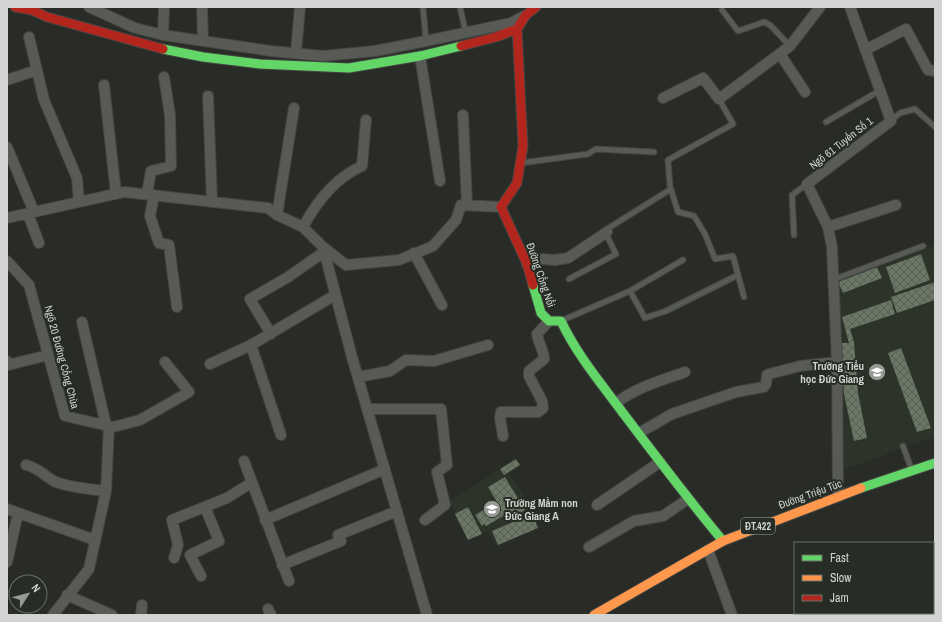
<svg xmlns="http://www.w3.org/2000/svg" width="942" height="622" font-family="'Archivo Narrow',sans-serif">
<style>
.built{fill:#2c3429}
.building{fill:url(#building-cross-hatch)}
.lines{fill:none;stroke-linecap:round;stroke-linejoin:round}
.lane-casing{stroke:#434542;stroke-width:7}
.street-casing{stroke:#434542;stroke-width:12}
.fast-casing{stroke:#434542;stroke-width:11}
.slow-casing{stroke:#434542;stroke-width:11}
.jam-casing{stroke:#434542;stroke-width:11}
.lane{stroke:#585a56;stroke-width:5}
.street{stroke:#585a56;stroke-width:10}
.fast{stroke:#63d668;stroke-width:9}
.slow{stroke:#ff974d;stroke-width:9}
.jam{stroke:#b3261e;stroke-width:9}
.labels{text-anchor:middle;stroke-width:4;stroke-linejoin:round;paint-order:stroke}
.shield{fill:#272c25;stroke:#9ea29d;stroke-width:1}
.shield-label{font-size:10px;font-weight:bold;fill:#d1d4d0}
.street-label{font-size:11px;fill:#d1d4d0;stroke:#272c25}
.poi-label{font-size:11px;font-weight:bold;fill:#d1d4d0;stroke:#272c25;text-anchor:end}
</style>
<defs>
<pattern id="building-cross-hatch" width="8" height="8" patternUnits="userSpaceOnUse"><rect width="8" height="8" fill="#6b7665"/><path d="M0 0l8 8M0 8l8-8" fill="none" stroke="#596055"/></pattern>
</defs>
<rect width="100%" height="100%" fill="#282b26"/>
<path class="built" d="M 935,245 L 935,436 L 841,471 L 838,282 Z
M 500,469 L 504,475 L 509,472 L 529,504 L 540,527 L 495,546 L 488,531 L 468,540 L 449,501 Z"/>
<path class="building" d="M 921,254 L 930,280 L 895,293 L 886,267 Z
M 877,267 L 882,278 L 843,293 L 838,282 Z
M 935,282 L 935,300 L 897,313 L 891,297 Z
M 891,300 L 895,314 L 850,329 L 854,342 L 858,393 L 867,438 L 854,441 L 844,394 L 840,343 L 849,343 L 842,317 Z
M 901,348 L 931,428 L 917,432 L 888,353 Z
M 516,459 L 520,465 L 504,475 L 500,469 Z
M 505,477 L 525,510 L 508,521 L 505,515 L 486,526 L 485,524 L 482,526 L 475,515 L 497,502 L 488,487 Z
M 468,507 L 482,534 L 468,540 L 455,514 Z
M 532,514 L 538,528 L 498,545 L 492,531 Z"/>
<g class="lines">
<defs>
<path id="lane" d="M 423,7 L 426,41
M 460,7 L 466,34
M 722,10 L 738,31 L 764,22 L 770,25 L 790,46
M 719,99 L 733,124 L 668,160 L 670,186 L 678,212 L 694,216 L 705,234 L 715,259 L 733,256 L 744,297
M 891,121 L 900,113 L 915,109 L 935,127
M 826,122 L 879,91
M 521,163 L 588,154 L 596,149 L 654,152
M 794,235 L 792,195 L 807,184
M 569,279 L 616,254 L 606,234 L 607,229 L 671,189
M 835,279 L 923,246
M 630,291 L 645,318 L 666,311 L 738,275
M 563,320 L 630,291 L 683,260
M 903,446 L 911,468"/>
<path id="street" d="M 89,7 L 135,28 L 163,35 L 271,51 L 323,56 L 375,51 L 426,41 L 511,23 L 524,16
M 202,7 L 203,41
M 163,35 L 164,7
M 29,37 L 44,100 L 77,178 L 79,202
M 865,50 L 906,29 L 928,70 L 935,71
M 296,52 L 300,7
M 780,54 L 805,92
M 420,56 L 440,181
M 7,80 L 37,70
M 104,85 L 116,194
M 208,96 L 212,202
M 663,98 L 703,78 L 719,99 L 790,46 L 820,7
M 463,115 L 467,205
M 7,147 L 34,212
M 147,194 L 151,171 L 171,166 L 170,115 L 164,77
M 154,195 L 150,216 L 159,243 L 169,245 L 177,307
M 28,214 L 39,243
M 277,215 L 294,108
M 7,218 L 124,192 L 268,208 L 277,215 L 303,227 L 323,247 L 346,265 L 399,260 L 433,246 L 456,220 L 461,205 L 501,207
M 303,227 C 317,201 335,178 362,166 L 366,120
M 828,227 L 896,205
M 323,247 L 352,357 L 427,615
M 414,253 L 442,305
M 7,261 L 29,285 L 65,416 L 113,427 L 140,420 L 189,392 L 165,362
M 527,264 L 543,259 L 555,260 L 568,258 L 607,232
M 82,322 L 106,425
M 271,334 L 250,299 L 288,277 L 324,252
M 7,361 L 8,365 L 48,355
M 210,364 L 251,345
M 358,377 L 390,371 L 406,360 L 434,361 L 488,345
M 616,403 C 637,387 660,381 685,372
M 367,409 L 441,409 L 447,465 L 437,472 L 445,505 L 425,520
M 639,433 L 672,414 L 736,392 L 764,387 L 766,384 L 767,375 L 769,374 L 800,366 L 837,362
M 281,435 L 251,345 L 335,295
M 503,436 L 500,418 L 501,412 L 538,412 L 543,408 L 542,401 L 529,376 L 529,371 L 544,359 C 544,350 538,343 537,334 L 549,321
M 244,461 L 289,581
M 26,465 C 41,469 45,477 56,482 C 72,488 90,489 106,491
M 838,496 L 837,362 L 832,247 L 828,227 L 807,184 L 891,121 L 850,7
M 597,505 L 660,462
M 7,509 L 95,540
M 265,520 L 385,469
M 589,547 L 634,521 L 663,516 L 688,499
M 708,550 L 732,615
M 174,558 L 178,545 L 172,520 L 227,498 L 251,483
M 7,562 L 18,513
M 282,565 L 341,541 L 338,535 L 397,511
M 201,576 L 190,555 L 219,541 L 205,507
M 67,595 L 112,615
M 268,609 L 271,615
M 53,615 L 89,569 L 106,491 L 109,426
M 141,615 L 142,605"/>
<path id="fast" d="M 163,49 L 203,57 L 260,64 L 349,68 L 420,56 L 461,46
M 533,285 L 541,313 L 549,321 L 561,321 C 576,353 599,381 620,409 C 654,454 687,498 723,541
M 861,488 L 935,463"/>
<path id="slow" d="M 594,615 L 723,541 L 861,488"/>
<path id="jam" d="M 15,7 L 32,10 L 47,17 L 163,49
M 517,29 L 523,146 L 517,183 L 501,207 L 527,264 L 533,285
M 461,46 L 496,37 L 517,29 L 526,15 L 536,7"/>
</defs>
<use href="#lane" class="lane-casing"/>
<use href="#street" class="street-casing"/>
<use href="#fast" class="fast-casing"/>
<use href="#slow" class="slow-casing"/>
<use href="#jam" class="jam-casing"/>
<use href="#lane" class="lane"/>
<use href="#street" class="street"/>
<use href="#fast" class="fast"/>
<use href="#slow" class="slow"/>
<use href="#jam" class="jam"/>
</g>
<defs>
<symbol id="school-disc" viewBox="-11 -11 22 22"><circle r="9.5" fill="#969994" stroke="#272c25"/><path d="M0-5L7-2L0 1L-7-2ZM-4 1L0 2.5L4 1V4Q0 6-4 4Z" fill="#fff"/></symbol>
</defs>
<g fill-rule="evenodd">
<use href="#school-disc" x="867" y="362" width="20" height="20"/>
<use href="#school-disc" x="482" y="499" width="20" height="20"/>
</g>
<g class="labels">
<rect class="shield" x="741" y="518" width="34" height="16" rx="3"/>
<g class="shield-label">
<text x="758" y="530">ĐT.422</text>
</g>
<g class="street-label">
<text transform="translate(841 143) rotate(-38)" y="4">Ngõ 61 Tuyến Số 1</text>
<text transform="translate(541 275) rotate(71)" y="4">Đường Cổng Nổi</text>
<text transform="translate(62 357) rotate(75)" y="4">Ngõ 20 Đường Cổng Chùa</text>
<text transform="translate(810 494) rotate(-20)" y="4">Đường Triệu Túc</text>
</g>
<g class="poi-label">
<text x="864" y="370">Trường Tiểu<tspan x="864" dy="13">học Đức Giang</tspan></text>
<text x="505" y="507" text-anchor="start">Trường Mầm non<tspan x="505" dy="13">Đức Giang A</tspan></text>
</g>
</g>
<rect width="942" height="622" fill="none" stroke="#d1d4d0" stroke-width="16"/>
<rect x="794" y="542" width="140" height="72" fill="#272c25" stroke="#6b6f69"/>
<rect x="802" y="555" width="20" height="6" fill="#63d668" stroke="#6b6f69"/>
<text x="830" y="562" font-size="12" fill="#d1d4d0">Fast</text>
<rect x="802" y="575" width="20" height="6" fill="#ff974d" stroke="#6b6f69"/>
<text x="830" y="582" font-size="12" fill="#d1d4d0">Slow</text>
<rect x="802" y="595" width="20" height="6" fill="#b3261e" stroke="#6b6f69"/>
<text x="830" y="602" font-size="12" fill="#d1d4d0">Jam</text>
<g transform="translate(28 594) rotate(54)"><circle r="19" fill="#272c25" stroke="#6b6f69"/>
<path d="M0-3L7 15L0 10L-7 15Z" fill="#969994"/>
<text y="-6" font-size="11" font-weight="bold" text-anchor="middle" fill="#d1d4d0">N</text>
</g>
</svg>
